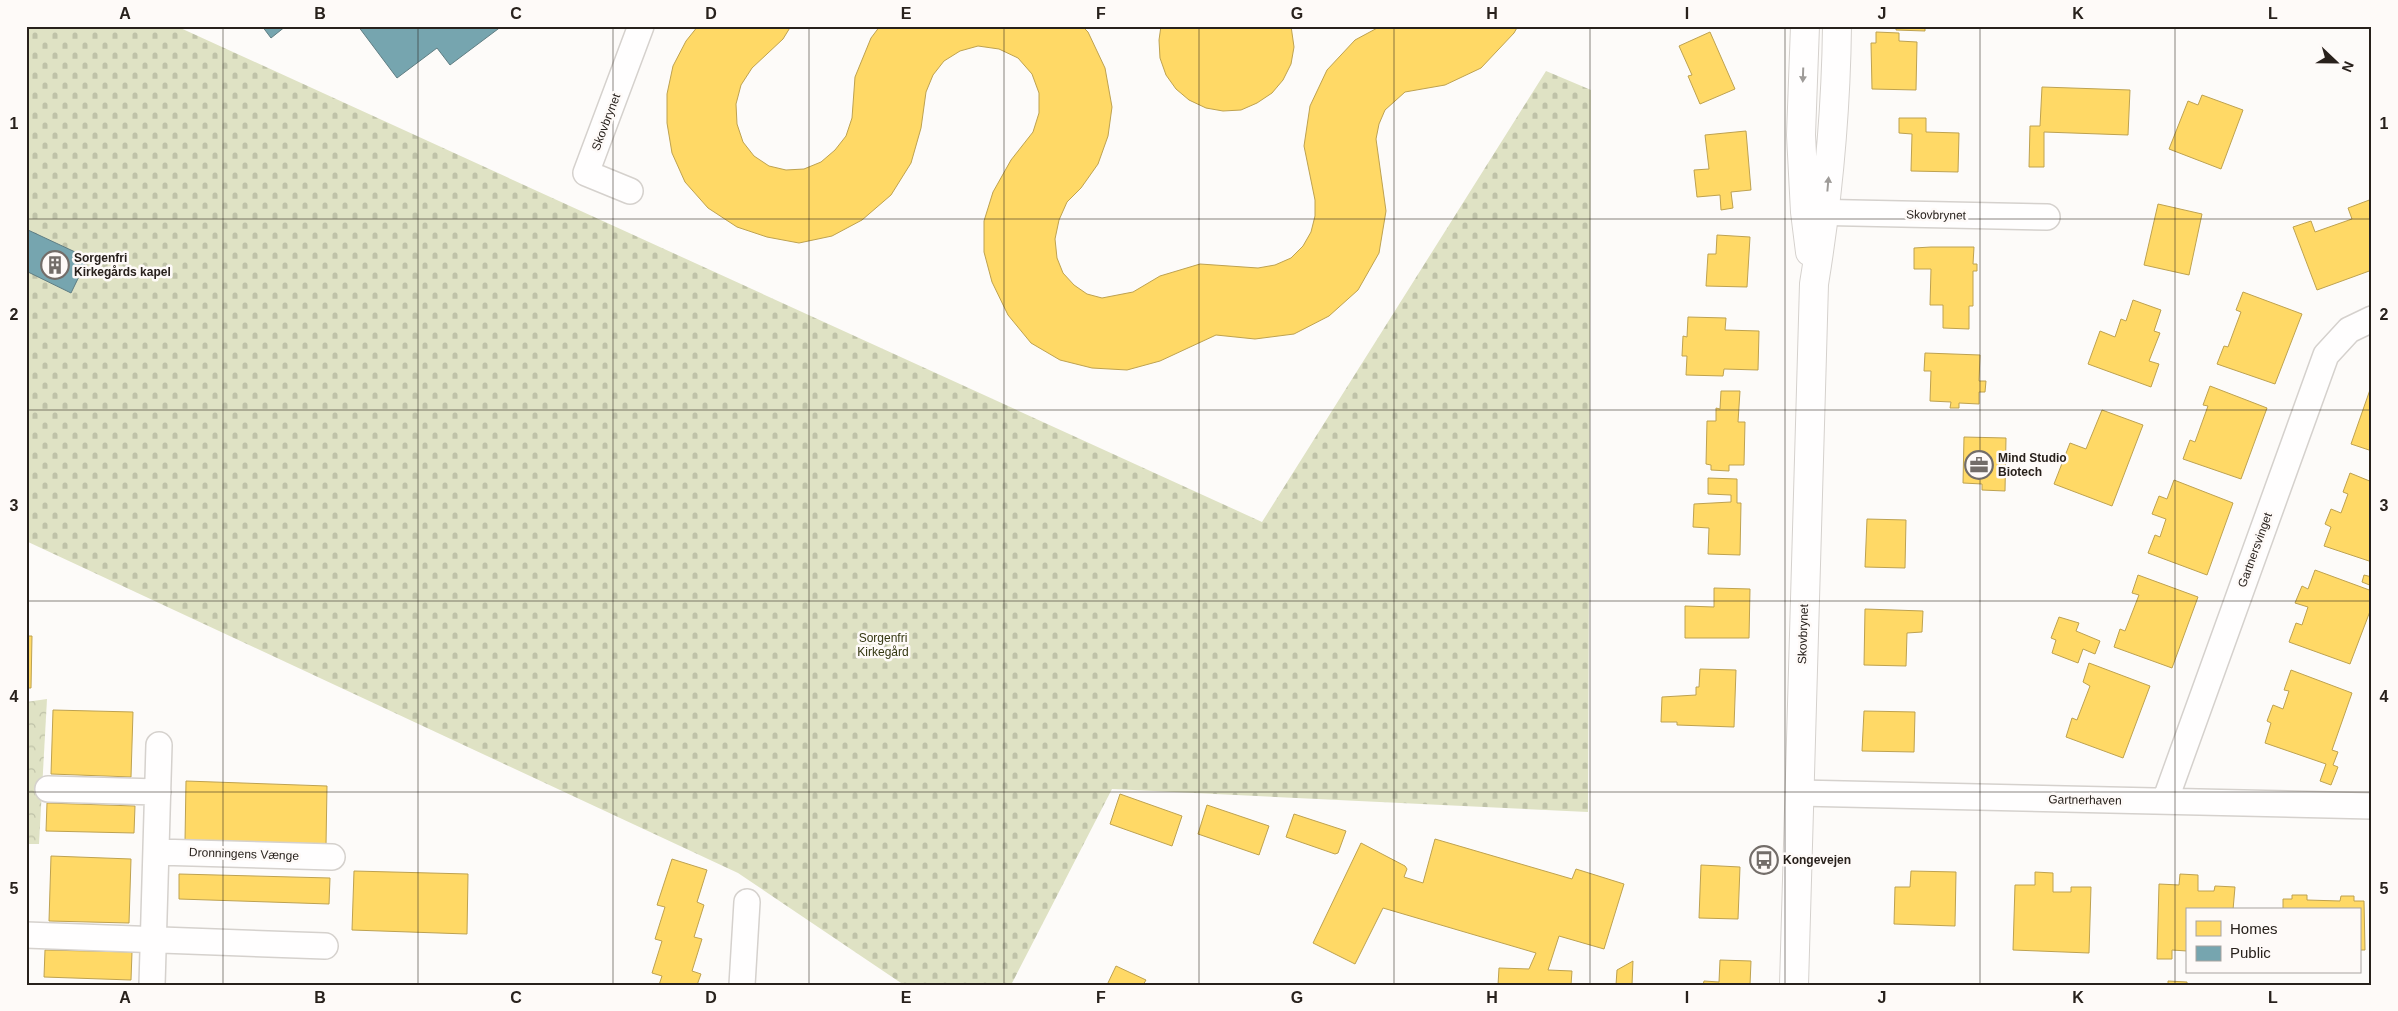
<svg xmlns="http://www.w3.org/2000/svg" width="2398" height="1011" font-family="Arial,sans-serif">
<style>
.cemetery{fill:url(#cemetery-stones)}
.park{fill:url(#park-crowns)}
.homes{fill:#ffd966;stroke:#bea250}
.public{fill:#76a5af;stroke:#5f7d83}
.lines{fill:none;stroke-linecap:round;stroke-linejoin:round}
.street-casing{stroke:#d5d1cd;stroke-width:28}
.secondary-casing{stroke:#d5d1cd;stroke-width:30}
.street{stroke:#fffefe;stroke-width:25}
.secondary{stroke:#fffefe;stroke-width:28}
.oneway{fill:#9e9b98}
.grid{fill:none;stroke:#28211c;stroke-width:1;stroke-opacity:0.55}
.labels{text-anchor:middle;stroke-width:5;stroke-linejoin:round;paint-order:stroke}
.street-label{font-size:12px;fill:#28211c;stroke:#fefaf8}
.poi-label{font-size:12px;font-weight:bold;fill:#28211c;stroke:#fefaf8;text-anchor:start}
.park-label{font-size:12px;fill:#333610;stroke:#fefaf8}
.neatline{fill:none;stroke:#28211c;stroke-width:2}
.grid-label{font-size:16px;text-anchor:middle;font-weight:bold;fill:#28211c}
</style>
<defs>
<pattern id="cemetery-stones" width="16" height="16" patternUnits="userSpaceOnUse" patternTransform="scale(1.25)"><rect width="16" height="16" fill="#dfe2c4"/><path d="M2 7V4a2 2 0 0 1 4 0v3zM10 15v-3a2 2 0 0 1 4 0v3z" fill="#bfc2a8"/></pattern>
<pattern id="park-crowns" width="20" height="18" patternUnits="userSpaceOnUse" patternTransform="scale(1.25)"><rect width="20" height="18" fill="#dfe2c4"/><path d="M2 6a3 3 0 1 1 6 0M12 15a3 3 0 1 1 6 0" fill="none" stroke="#bfc2a8"/></pattern>
</defs>
<rect width="100%" height="100%" fill="#fdfbf9"/>
<path class="cemetery" d="M 26,26 L 176,26 L 1262,522 L 1546,71 L 1591,90 L 1588,812 L 1112,789 L 1011,985 L 904,985 L 738,873 L 26,541 Z"/>
<path class="park" d="M 47,699 L 39,844 L 26,844 L 26,702 Z"/>
<path class="homes" d="M 698,26 L 791,26 L 783,39 L 752,68 L 741,85 L 736,104 L 737,124 L 743,142 L 754,156 L 769,166 L 786,170 L 804,169 L 821,162 L 835,150 L 846,136 L 852,118 L 855,77 L 871,38 L 880,26 L 1082,26 L 1088,32 L 1105,68 L 1112,107 L 1108,136 L 1098,164 L 1081,188 L 1067,202 L 1059,220 L 1055,239 L 1057,258 L 1063,273 L 1074,285 L 1087,294 L 1102,298 L 1133,292 L 1160,276 L 1200,264 L 1258,268 L 1275,265 L 1291,258 L 1303,246 L 1311,232 L 1315,216 L 1315,200 L 1304,146 L 1310,106 L 1327,70 L 1355,40 L 1381,26 L 1518,26 L 1514,33 L 1481,68 L 1445,85 L 1405,92 L 1385,110 L 1379,124 L 1376,139 L 1386,211 L 1379,253 L 1358,290 L 1329,316 L 1294,334 L 1255,339 L 1216,335 L 1160,361 L 1127,370 L 1092,368 L 1060,360 L 1031,343 L 1008,315 L 992,282 L 984,252 L 984,221 L 993,192 L 1011,160 L 1033,132 L 1039,113 L 1039,93 L 1032,74 L 1018,58 L 999,49 L 978,46 L 960,51 L 944,61 L 933,75 L 926,92 L 921,128 L 911,163 L 891,195 L 862,220 L 832,236 L 799,243 L 767,237 L 737,227 L 708,208 L 685,182 L 672,153 L 667,123 L 667,94 L 673,66 L 686,41 Z
M 1161,26 L 1291,26 L 1294,47 L 1291,64 L 1283,80 L 1272,93 L 1257,103 L 1241,110 L 1223,111 L 1206,108 L 1189,100 L 1176,89 L 1166,75 L 1160,58 L 1159,40 Z
M 1896,26 L 1925,26 L 1925,31 L 1896,30 Z
M 1710,32 L 1735,89 L 1700,104 L 1688,76 L 1692,75 L 1679,46 Z
M 1876,32 L 1899,33 L 1899,41 L 1917,42 L 1916,90 L 1872,89 L 1871,43 L 1876,43 Z
M 2042,87 L 2130,90 L 2128,135 L 2044,132 L 2044,167 L 2029,167 L 2030,126 L 2040,126 Z
M 2202,95 L 2243,110 L 2221,169 L 2169,149 L 2188,101 L 2198,105 Z
M 1899,118 L 1926,118 L 1926,132 L 1959,133 L 1958,172 L 1911,171 L 1912,134 L 1899,133 Z
M 1746,131 L 1751,190 L 1731,192 L 1733,208 L 1721,210 L 1720,195 L 1697,197 L 1694,170 L 1709,169 L 1705,135 Z
M 2372,199 L 2372,270 L 2317,290 L 2293,227 L 2311,221 L 2315,232 L 2352,219 L 2348,208 Z
M 2158,204 L 2202,214 L 2189,275 L 2144,265 Z
M 1717,235 L 1750,237 L 1747,287 L 1706,286 L 1708,254 L 1716,254 Z
M 1931,247 L 1974,247 L 1973,264 L 1977,264 L 1977,271 L 1973,271 L 1973,306 L 1969,306 L 1969,329 L 1943,328 L 1943,305 L 1930,305 L 1931,269 L 1914,269 L 1914,248 Z
M 2243,292 L 2302,314 L 2275,384 L 2217,364 L 2224,346 L 2228,347 L 2235,328 L 2241,312 L 2236,310 Z
M 2133,300 L 2161,310 L 2154,331 L 2160,333 L 2149,361 L 2159,364 L 2151,387 L 2088,364 L 2100,331 L 2115,337 L 2121,319 L 2126,321 Z
M 1688,317 L 1726,318 L 1725,330 L 1759,331 L 1758,370 L 1724,369 L 1723,376 L 1686,375 L 1687,356 L 1682,356 L 1683,336 L 1687,337 Z
M 1925,353 L 1980,355 L 1979,381 L 1986,381 L 1985,392 L 1979,392 L 1979,404 L 1959,403 L 1959,408 L 1950,408 L 1951,402 L 1930,401 L 1931,371 L 1924,371 Z
M 2372,384 L 2372,451 L 2351,444 Z
M 2210,386 L 2267,408 L 2241,479 L 2183,459 L 2190,440 L 2195,442 L 2208,406 L 2203,405 Z
M 1721,391 L 1740,391 L 1738,422 L 1745,422 L 1744,465 L 1729,465 L 1729,471 L 1711,470 L 1711,465 L 1706,464 L 1707,421 L 1716,421 L 1716,408 L 1720,409 Z
M 2102,410 L 2143,425 L 2112,506 L 2054,484 L 2070,443 L 2086,449 Z
M 1964,437 L 2006,438 L 2005,491 L 1982,490 L 1982,484 L 1963,483 Z
M 2350,473 L 2372,482 L 2372,562 L 2324,546 L 2331,527 L 2325,524 L 2331,509 L 2341,513 L 2348,494 L 2343,492 Z
M 1708,478 L 1737,479 L 1737,503 L 1741,503 L 1740,555 L 1708,554 L 1709,528 L 1693,527 L 1694,504 L 1731,502 L 1731,495 L 1708,494 Z
M 2174,480 L 2233,503 L 2207,575 L 2148,553 L 2155,535 L 2160,537 L 2166,519 L 2152,514 L 2159,496 L 2167,499 Z
M 1867,519 L 1906,520 L 1905,568 L 1865,567 Z
M 2315,570 L 2372,591 L 2372,606 L 2350,664 L 2289,642 L 2296,623 L 2302,625 L 2308,607 L 2295,603 L 2302,586 L 2308,589 Z
M 2138,575 L 2198,597 L 2172,668 L 2114,647 L 2120,629 L 2125,631 L 2139,595 L 2132,593 Z
M 2364,575 L 2372,577 L 2372,586 L 2362,582 Z
M 1714,588 L 1750,589 L 1749,638 L 1685,638 L 1685,606 L 1714,607 Z
M 1865,609 L 1923,611 L 1922,632 L 1907,633 L 1906,666 L 1864,665 Z
M 2059,617 L 2079,623 L 2076,631 L 2100,641 L 2095,654 L 2083,649 L 2078,663 L 2052,653 L 2056,640 L 2051,638 Z
M 26,636 L 32,636 L 31,688 L 26,688 Z
M 2089,663 L 2150,686 L 2123,758 L 2066,737 L 2072,718 L 2077,720 L 2090,686 L 2083,682 Z
M 1700,669 L 1736,670 L 1734,727 L 1677,725 L 1677,722 L 1661,722 L 1662,697 L 1696,695 L 1696,687 L 1699,687 Z
M 2291,670 L 2352,693 L 2332,750 L 2338,752 L 2333,765 L 2338,767 L 2331,785 L 2320,781 L 2326,764 L 2265,743 L 2271,723 L 2267,721 L 2273,705 L 2283,709 L 2289,691 L 2284,690 Z
M 53,710 L 133,712 L 131,777 L 51,774 Z
M 1864,711 L 1915,712 L 1914,752 L 1862,751 Z
M 186,781 L 327,786 L 326,845 L 185,841 Z
M 1120,794 L 1182,816 L 1172,846 L 1110,824 Z
M 47,803 L 135,806 L 134,833 L 46,831 Z
M 1207,805 L 1269,826 L 1259,855 L 1198,834 Z
M 1294,814 L 1346,831 L 1338,853 L 1335,854 L 1286,837 Z
M 1435,839 L 1572,879 L 1576,869 L 1624,884 L 1604,949 L 1559,936 L 1548,970 L 1572,971 L 1571,985 L 1498,985 L 1499,968 L 1529,969 L 1536,953 L 1383,908 L 1355,964 L 1313,943 L 1361,843 L 1405,866 L 1407,869 L 1404,877 L 1423,883 Z
M 51,856 L 131,859 L 129,923 L 49,921 Z
M 672,859 L 707,870 L 697,902 L 704,905 L 694,937 L 702,939 L 692,971 L 701,974 L 697,985 L 659,985 L 662,976 L 652,973 L 662,941 L 655,939 L 665,907 L 657,905 Z
M 1701,865 L 1740,867 L 1738,919 L 1699,918 Z
M 354,871 L 468,874 L 467,934 L 352,930 Z
M 1911,871 L 1956,872 L 1955,926 L 1894,924 L 1895,887 L 1910,887 Z
M 2035,872 L 2053,873 L 2053,892 L 2071,892 L 2071,887 L 2091,887 L 2089,953 L 2013,950 L 2015,885 L 2035,885 Z
M 179,874 L 330,878 L 329,904 L 179,899 Z
M 2180,874 L 2198,875 L 2198,891 L 2214,891 L 2215,886 L 2235,887 L 2233,910 L 2187,910 L 2187,951 L 2172,950 L 2172,959 L 2157,959 L 2159,884 L 2179,885 Z
M 2292,895 L 2307,895 L 2307,900 L 2340,901 L 2341,896 L 2354,896 L 2354,901 L 2364,901 L 2365,950 L 2359,950 L 2359,910 L 2283,910 L 2283,899 L 2292,899 Z
M 45,950 L 132,952 L 131,980 L 44,977 Z
M 1720,960 L 1751,961 L 1750,985 L 1703,985 L 1704,981 L 1719,982 Z
M 1633,961 L 1632,985 L 1616,985 L 1617,970 Z
M 1116,966 L 1146,980 L 1143,985 L 1107,985 Z
M 2168,981 L 2187,982 L 2187,985 L 2168,985 Z"/>
<path class="public" d="M 262,26 L 286,26 L 271,38 Z
M 358,26 L 502,26 L 450,65 L 437,48 L 397,78 Z
M 28,230 L 88,258 L 71,293 L 26,271 Z"/>
<g class="lines">
<defs>
<path id="street" d="M 630,191 L 586,173 L 641,26
M 1805,212 L 2047,217
M 48,789 L 158,792
M 1799,793 L 2372,806
M 2165,801 L 2326,355 L 2349,330 L 2372,319
M 156,852 L 332,857
M 26,935 L 325,946
M 152,985 L 159,745
M 742,985 L 747,902"/>
<path id="secondary" d="M 1805,26 L 1801,135 L 1805,212 L 1810,252
M 1794,985 L 1814,284 C 1828,198 1836,113 1837,26"/>
</defs>
<use href="#street" class="street-casing"/>
<use href="#secondary" class="secondary-casing"/>
<use href="#street" class="street"/>
<use href="#secondary" class="secondary"/>
</g>
<defs><path id="oneway-solid" d="M-6-.8H1V-3.2L6.5 0L1 3.2V.8H-6Z" transform="scale(1.25)"/></defs>
<g class="oneway">
<use href="#oneway-solid" transform="translate(1803 75) rotate(92)"/>
<use href="#oneway-solid" transform="translate(1828 184) rotate(-85)"/>
</g>
<path class="grid" d="M 223,26 L 223,985M 418,26 L 418,985M 613,26 L 613,985M 809,26 L 809,985M 1004,26 L 1004,985M 1199,26 L 1199,985M 1394,26 L 1394,985M 1590,26 L 1590,985M 1785,26 L 1785,985M 1980,26 L 1980,985M 2175,26 L 2175,985M 26,219 L 2372,219M 26,410 L 2372,410M 26,601 L 2372,601M 26,792 L 2372,792"/>
<defs>
<symbol id="building-ring" viewBox="-11 -11 22 22"><circle r="9.5" fill="#fefaf8" stroke="#736d69" stroke-width="1.5"/><path d="M-4-6H4V6H1V3H-1V6H-4ZM-2.5-4.3h1.7v1.8h-1.7ZM.8-4.3h1.7v1.8H.8ZM-2.5-1h1.7V.8h-1.7ZM.8-1h1.7V.8H.8Z" fill="#736d69"/></symbol>
<symbol id="office-ring" viewBox="-11 -11 22 22"><circle r="9.5" fill="#fefaf8" stroke="#736d69" stroke-width="1.5"/><path d="M-6-3h4V-5.5h4V-3h4V5H-6ZM-1-4.5V-3h2v-1.5ZM-6 0V1H6V0Z" fill="#736d69"/></symbol>
<symbol id="bus-ring" viewBox="-11 -11 22 22"><circle r="9.5" fill="#fefaf8" stroke="#736d69" stroke-width="1.5"/><path d="M-5-6H5V4H4V6H2V4H-2V6H-4V4H-5ZM-3.5-4V0h7V-4ZM-3.5 1.2v1.5H-2V1.2ZM2 1.2v1.5H3.5V1.2Z" fill="#736d69"/></symbol>
</defs>
<g fill-rule="evenodd">
<use href="#building-ring" x="39" y="249" width="32" height="32"/>
<use href="#office-ring" x="1963" y="449" width="32" height="32"/>
<use href="#bus-ring" x="1748" y="844" width="32" height="32"/>
</g>
<g class="labels">
<g class="street-label">
<text transform="translate(606 122) rotate(-69)" y="4">Skovbrynet</text>
<text transform="translate(1936 215) rotate(1)" y="4">Skovbrynet</text>
<text transform="translate(2255 550) rotate(-70)" y="4">Gartnersvinget</text>
<text transform="translate(1803 634) rotate(-88)" y="4">Skovbrynet</text>
<text transform="translate(2085 800) rotate(1)" y="4">Gartnerhaven</text>
<text transform="translate(244 854) rotate(2)" y="4">Dronningens Vænge</text>
</g>
<g class="poi-label">
<text x="74" y="262">Sorgenfri<tspan x="74" dy="14">Kirkegårds kapel</tspan></text>
<text x="1998" y="462">Mind Studio<tspan x="1998" dy="14">Biotech</tspan></text>
<text x="1783" y="864">Kongevejen</text>
</g>
<g class="park-label">
<text x="883" y="642">Sorgenfri<tspan x="883" dy="14">Kirkegård</tspan></text>
</g>
</g>
<rect width="2398" height="1011" fill="none" stroke="#fefaf8" stroke-width="55"/>
<rect x="2186" y="908" width="175" height="65" fill="#fefaf8" stroke="#a8a3a0"/>
<rect x="2196" y="921" width="25" height="15" fill="#ffd966" stroke="#a8a3a0"/>
<text x="2230" y="934" font-size="15" fill="#28211c">Homes</text>
<rect x="2196" y="946" width="25" height="15" fill="#76a5af" stroke="#a8a3a0"/>
<text x="2230" y="958" font-size="15" fill="#28211c">Public</text>
<g transform="translate(2336 62) rotate(112)" stroke="#fefaf8" stroke-width="4" paint-order="stroke">
<path d="M0-4L9 19L0 12L-9 19Z" fill="#28211c"/>
<text y="-8" font-size="14" font-weight="bold" text-anchor="middle" fill="#28211c">N</text>
</g>
<rect x="28" y="28" width="2342" height="956" class="neatline"/>
<g class="grid-label">
<text x="125" y="19">A</text>
<text x="320" y="19">B</text>
<text x="516" y="19">C</text>
<text x="711" y="19">D</text>
<text x="906" y="19">E</text>
<text x="1101" y="19">F</text>
<text x="1297" y="19">G</text>
<text x="1492" y="19">H</text>
<text x="1687" y="19">I</text>
<text x="1882" y="19">J</text>
<text x="2078" y="19">K</text>
<text x="2273" y="19">L</text>
<text x="14" y="129">1</text>
<text x="2384" y="129">1</text>
<text x="14" y="320">2</text>
<text x="2384" y="320">2</text>
<text x="14" y="511">3</text>
<text x="2384" y="511">3</text>
<text x="14" y="702">4</text>
<text x="2384" y="702">4</text>
<text x="14" y="894">5</text>
<text x="2384" y="894">5</text>
<text x="125" y="1003">A</text>
<text x="320" y="1003">B</text>
<text x="516" y="1003">C</text>
<text x="711" y="1003">D</text>
<text x="906" y="1003">E</text>
<text x="1101" y="1003">F</text>
<text x="1297" y="1003">G</text>
<text x="1492" y="1003">H</text>
<text x="1687" y="1003">I</text>
<text x="1882" y="1003">J</text>
<text x="2078" y="1003">K</text>
<text x="2273" y="1003">L</text>
</g>
</svg>
